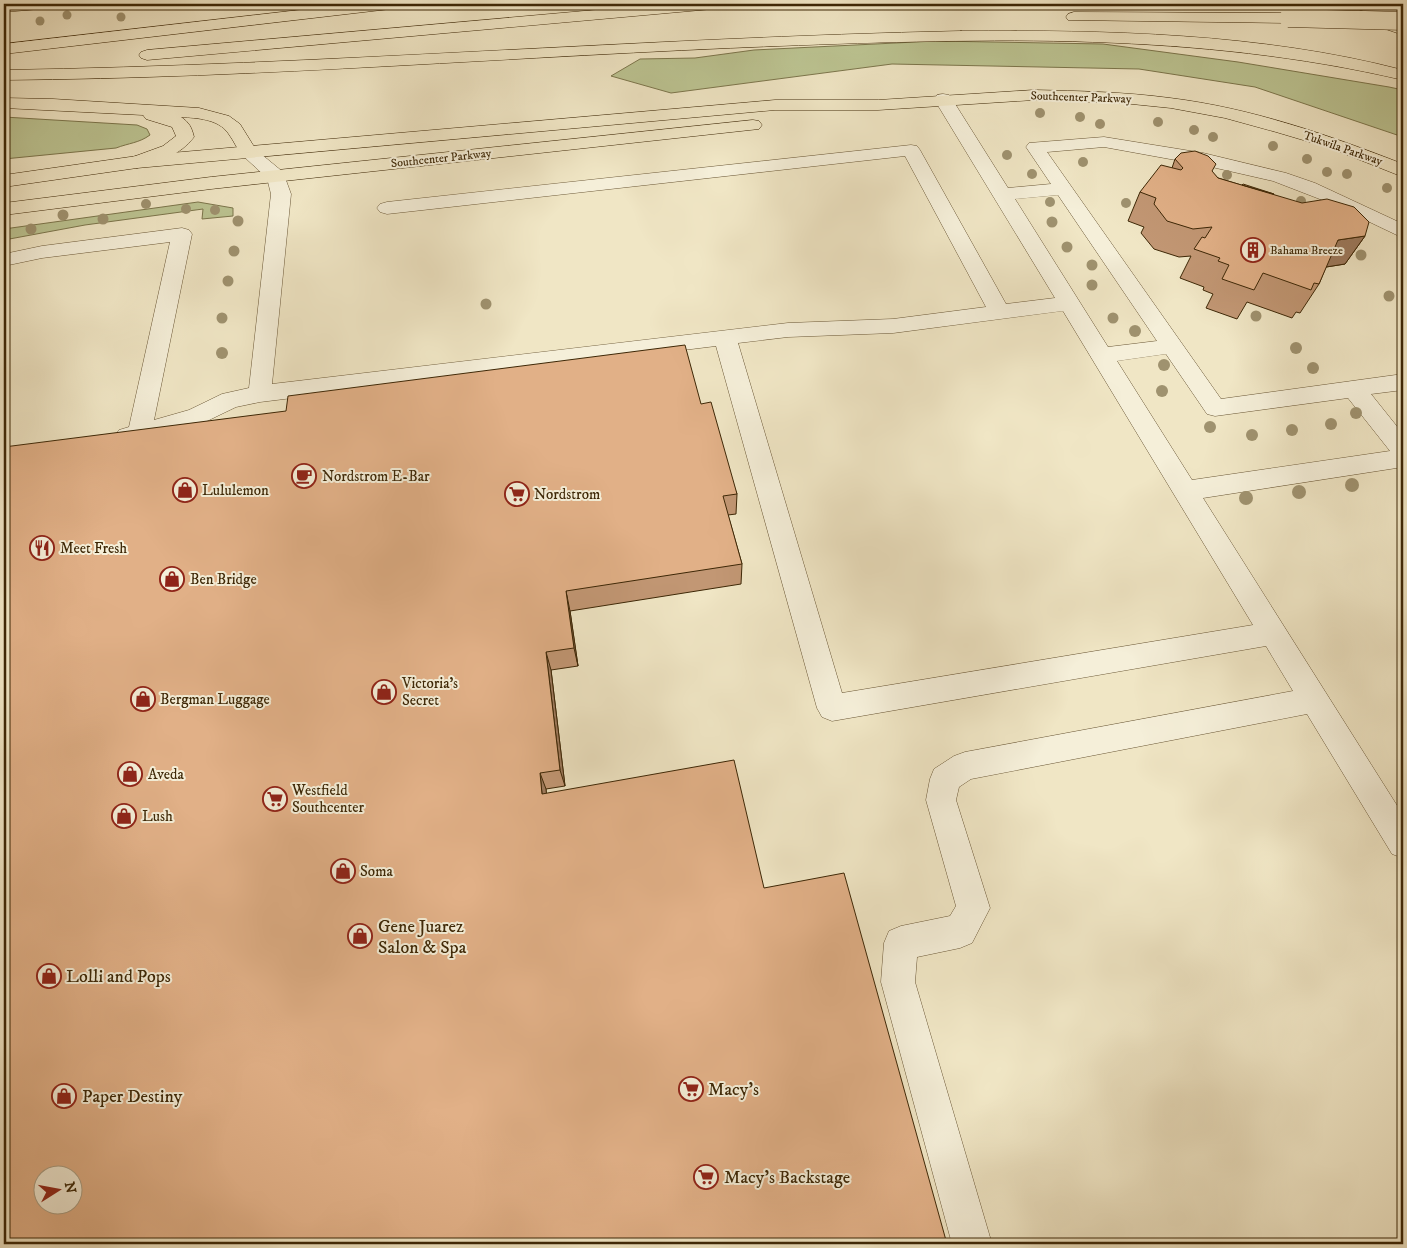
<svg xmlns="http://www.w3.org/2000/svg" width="1407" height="1248" font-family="'IM FELL DW Pica',serif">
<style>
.green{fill:#bcc492;stroke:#7c764c}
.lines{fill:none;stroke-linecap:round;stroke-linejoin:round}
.minor-casing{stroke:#6a5736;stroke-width:1}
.major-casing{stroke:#3d2706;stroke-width:1}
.highway-casing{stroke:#3d2706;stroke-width:1}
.minor{fill:#f5efd9;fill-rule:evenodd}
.major{fill:#f0e6c5;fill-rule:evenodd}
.highway{fill:#f0e6c5;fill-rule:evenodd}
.highway-bridge-casing{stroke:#3d2706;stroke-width:19;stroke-linecap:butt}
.highway-bridge{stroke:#f0e6c5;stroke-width:18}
.tree{fill:#9f926f}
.wall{fill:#c29774;stroke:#3d2706}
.shaded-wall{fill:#9e7b5e;stroke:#3d2706}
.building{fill:#e1b087;stroke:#3d2706;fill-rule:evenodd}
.labels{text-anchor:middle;stroke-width:4;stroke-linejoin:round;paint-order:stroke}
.far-street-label{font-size:12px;fill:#3d2706;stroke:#f5efd9}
.far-poi-label{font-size:12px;fill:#3d2706;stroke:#f5efd9;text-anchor:start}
.poi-label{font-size:15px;fill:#3d2706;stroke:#f5efd9;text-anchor:start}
.near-poi-label{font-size:18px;fill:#3d2706;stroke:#f5efd9;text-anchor:start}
</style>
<rect width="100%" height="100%" fill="#f0e6c5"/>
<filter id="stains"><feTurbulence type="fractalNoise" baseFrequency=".004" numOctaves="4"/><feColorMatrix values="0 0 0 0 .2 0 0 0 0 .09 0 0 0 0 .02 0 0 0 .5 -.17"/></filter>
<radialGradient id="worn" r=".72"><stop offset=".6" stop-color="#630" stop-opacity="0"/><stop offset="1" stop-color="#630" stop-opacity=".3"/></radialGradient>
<path class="green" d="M 936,41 L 1103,44 L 1238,62 L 1389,87 L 1403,90 L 1403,137 L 1255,87 L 1139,69 L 892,64 L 671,93 L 611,76 L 640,59 L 695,58 L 754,50 Z
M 4,117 L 137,125 L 147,129 L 150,135 C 139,143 129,143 116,148 L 4,159 Z
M 198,202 L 233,208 L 233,216 L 202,219 L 203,209 L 85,225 L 4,240 L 4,229 Z"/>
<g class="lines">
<defs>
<path id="minor" d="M 943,94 L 949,95 L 952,99 L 1008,188 L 1051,184 L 1026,147 L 1029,143 L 1104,137 L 1203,153 L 1286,173 L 1315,183 L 1403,224 L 1403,238 L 1330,203 L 1273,181 L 1203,165 L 1104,147 L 1047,152 L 1221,399 L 1403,374 L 1403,390 L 1371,394 L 1403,434 L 1403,467 L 1203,498 L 1403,815 L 1403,858 L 1392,854 L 1307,714 L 971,779 L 959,787 L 956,800 L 990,908 L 972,943 L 960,948 L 917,957 L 915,982 L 992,1244 L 952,1244 L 881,982 L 884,943 L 889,931 L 901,926 L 950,916 L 956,906 L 926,800 L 930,779 L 934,769 L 954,756 L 965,752 L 1293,691 L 1266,646 L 832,721 L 822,717 L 817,708 L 716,346 L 260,402 L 236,407 L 205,422 L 127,445 L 119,442 L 115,436 L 119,430 L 129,427 L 170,242 L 42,258 L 4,266 L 4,254 L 42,246 L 182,228 L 189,230 L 192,234 L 154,420 L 189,410 L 222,394 L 249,388 L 271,194 L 267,178 L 240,153 L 243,149 L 249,148 L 255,149 L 283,172 L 291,194 L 272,384 L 788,323 L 893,319 L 986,307 L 905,156 L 387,214 L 380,212 L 377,208 L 380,204 L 387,202 L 911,145 L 917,146 L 920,150 L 1006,304 L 1055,298 L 934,99 L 937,95 ZM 1058,195 L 1157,341 L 1108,347 L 1015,199 ZM 1063,311 L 1253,625 L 842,693 L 738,343 L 788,337 L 893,333 ZM 1166,354 L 1207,414 L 1215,416 L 1348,398 L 1390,451 L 1192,480 L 1117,361 Z"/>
<path id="major" d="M 1034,90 C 1079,91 1125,92 1170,98 C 1251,108 1329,135 1403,164 L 1403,177 L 1330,148 L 1276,132 L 1225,118 L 1171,108 L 1122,103 L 1034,100 L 878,110 L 775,110 L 137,168 L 4,187 L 4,175 L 137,156 L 775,100 L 878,100 Z
M 753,120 L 759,121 L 762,125 L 759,129 L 211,189 L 4,215 L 4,203 L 211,177 Z"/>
<path id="highway" d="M 4,4 L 47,4 L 44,7 L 39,9 L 4,12 Z
M 352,4 L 398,4 L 395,7 L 390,9 L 4,54 L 4,44 Z
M 663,4 L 720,4 L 717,7 L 712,9 L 147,60 L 141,58 L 139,55 L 141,52 L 147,50 Z
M 1319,4 L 1341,4 L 1403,25 L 1403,35 L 1322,7 Z
M 1074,12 L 1288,13 L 1294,15 L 1296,18 L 1294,21 L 1288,23 L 1068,20 L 1066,17 L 1068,14 Z
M 961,31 C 1108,30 1260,33 1403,70 L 1403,80 C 1198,32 988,38 779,46 C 520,56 262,78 4,80 L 4,70 C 323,65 642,38 961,31 Z
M 4,98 L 53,99 L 199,108 L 229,116 L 240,124 L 258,153 L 255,157 L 249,158 L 243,157 C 237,149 234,141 228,133 C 218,119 197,118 181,117 C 189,122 192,128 194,137 C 181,155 158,162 137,168 L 130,166 L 128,162 L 130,158 L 163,146 L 176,136 L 172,127 L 146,119 L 143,115 L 4,108 Z"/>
</defs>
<use href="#minor" class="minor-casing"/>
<use href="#major" class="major-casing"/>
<use href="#highway" class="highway-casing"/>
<use href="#minor" class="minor"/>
<use href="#major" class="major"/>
<use href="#highway" class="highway"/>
<defs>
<path id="highway-bridge" d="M 1288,18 L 1403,21"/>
</defs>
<use href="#highway-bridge" class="highway-bridge-casing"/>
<use href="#highway-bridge" class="highway-bridge"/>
</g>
<g class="tree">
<circle cx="67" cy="15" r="4.5"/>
<circle cx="121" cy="17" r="4.5"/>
<circle cx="40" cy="21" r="4.5"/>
<circle cx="1040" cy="113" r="5"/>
<circle cx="1080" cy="117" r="5"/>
<circle cx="1158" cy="122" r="5"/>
<circle cx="1100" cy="124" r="5"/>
<circle cx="1194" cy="130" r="5"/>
<circle cx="1213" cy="137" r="5"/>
<circle cx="1273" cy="146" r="5"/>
<circle cx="1007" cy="155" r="5"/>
<circle cx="1307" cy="159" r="5"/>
<circle cx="1083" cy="162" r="5"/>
<circle cx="1327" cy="172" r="5"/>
<circle cx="1032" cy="174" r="5"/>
<circle cx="1347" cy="174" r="5"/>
<circle cx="1227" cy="175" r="5"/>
<circle cx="1387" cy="188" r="5"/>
<circle cx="1301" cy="201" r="5"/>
<circle cx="1050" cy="202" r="5"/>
<circle cx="1126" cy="203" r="5"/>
<circle cx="146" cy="204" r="5"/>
<circle cx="186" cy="209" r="5"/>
<circle cx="215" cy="210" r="5"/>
<circle cx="63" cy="215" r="5.5"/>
<circle cx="103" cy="219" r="5.5"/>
<circle cx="238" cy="221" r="5.5"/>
<circle cx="1052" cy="222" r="5.5"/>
<circle cx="31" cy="229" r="5.5"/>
<circle cx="1067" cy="247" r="5.5"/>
<circle cx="234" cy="251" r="5.5"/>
<circle cx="1361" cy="255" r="5.5"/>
<circle cx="1092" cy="265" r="5.5"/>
<circle cx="228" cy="281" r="5.5"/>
<circle cx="1092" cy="285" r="5.5"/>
<circle cx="1389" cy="296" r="5.5"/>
<circle cx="486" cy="304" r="5.5"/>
<circle cx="1256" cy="316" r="5.5"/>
<circle cx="222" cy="318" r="5.5"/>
<circle cx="1113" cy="318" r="5.5"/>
<circle cx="1135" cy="331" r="6"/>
<circle cx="1296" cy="348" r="6"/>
<circle cx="222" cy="353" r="6"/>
<circle cx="1164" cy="365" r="6"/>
<circle cx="1313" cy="368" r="6"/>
<circle cx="1162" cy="391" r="6"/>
<circle cx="1356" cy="413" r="6"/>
<circle cx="1331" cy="424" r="6"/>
<circle cx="1210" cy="427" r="6"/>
<circle cx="1292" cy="430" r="6"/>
<circle cx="1252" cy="435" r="6"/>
<circle cx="1352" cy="485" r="7"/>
<circle cx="1299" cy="492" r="7"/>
<circle cx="1246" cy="498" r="7"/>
</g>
<path class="wall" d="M 1175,159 L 1212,172 L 1218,178 L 1274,195 L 1365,236 L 1345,264 L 1326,267 L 1319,284 L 1300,313 L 1296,312 L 1292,318 L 1247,302 L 1237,319 L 1206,308 L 1213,294 L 1203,290 L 1204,287 L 1180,278 L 1191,256 L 1179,257 L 1154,249 L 1141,233 L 1144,227 L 1128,221 L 1140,192 L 1172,168 Z
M 701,404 L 737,494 L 736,514 L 728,515 L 742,564 L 741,584 L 570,611 L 578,666 L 551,670 L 565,786 L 546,789 L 546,793 L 4,1244 Z"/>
<path class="shaded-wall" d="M 1365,236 L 1345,264 L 1320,268 L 1338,240 Z
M 566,591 L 570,611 L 578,666 L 574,648 Z
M 546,652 L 551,670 L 565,786 L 560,770 Z
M 540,773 L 546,789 L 548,809 L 542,794 Z"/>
<path class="building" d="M 1195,151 L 1208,156 L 1216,164 L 1212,171 L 1218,178 L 1302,203 L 1327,199 L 1354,207 L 1369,222 L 1365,236 L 1338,240 L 1319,284 L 1314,283 L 1311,290 L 1263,273 L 1254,290 L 1222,279 L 1229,265 L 1218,261 L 1220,258 L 1194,249 L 1202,237 L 1205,238 L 1212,227 L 1193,229 L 1167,221 L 1154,204 L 1156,198 L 1140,192 L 1161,165 L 1181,170 L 1183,168 L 1175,159 L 1181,153 Z
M 1243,184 L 1274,194 L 1242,185 Z
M 685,345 L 701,404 L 711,402 L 737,494 L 723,496 L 742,564 L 566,591 L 574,648 L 546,652 L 560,770 L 540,773 L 542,794 L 734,760 L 764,888 L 844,873 L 947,1244 L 4,1244 L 4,447 L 286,411 L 288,396 ZM 42,1176 L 72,1176 L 72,1206 L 42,1206 Z"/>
<defs>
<symbol id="building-ring" viewBox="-11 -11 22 22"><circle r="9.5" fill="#f5efd9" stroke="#8f2418" stroke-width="1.5"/><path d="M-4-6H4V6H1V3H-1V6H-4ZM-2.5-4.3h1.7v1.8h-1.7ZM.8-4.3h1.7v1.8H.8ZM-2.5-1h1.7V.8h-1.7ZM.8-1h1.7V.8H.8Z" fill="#8f2418"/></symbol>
<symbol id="cafe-ring" viewBox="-11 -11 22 22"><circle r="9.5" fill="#f5efd9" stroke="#8f2418" stroke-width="1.5"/><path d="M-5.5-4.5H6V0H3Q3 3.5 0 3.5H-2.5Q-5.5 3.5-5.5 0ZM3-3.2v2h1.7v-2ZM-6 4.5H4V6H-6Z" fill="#8f2418"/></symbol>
<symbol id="shop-ring" viewBox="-11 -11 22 22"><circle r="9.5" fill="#f5efd9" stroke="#8f2418" stroke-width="1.5"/><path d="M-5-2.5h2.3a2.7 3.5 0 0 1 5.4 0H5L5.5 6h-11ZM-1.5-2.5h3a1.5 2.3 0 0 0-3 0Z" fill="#8f2418"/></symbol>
<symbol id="supermarket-ring" viewBox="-11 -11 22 22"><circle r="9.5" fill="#f5efd9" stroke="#8f2418" stroke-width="1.5"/><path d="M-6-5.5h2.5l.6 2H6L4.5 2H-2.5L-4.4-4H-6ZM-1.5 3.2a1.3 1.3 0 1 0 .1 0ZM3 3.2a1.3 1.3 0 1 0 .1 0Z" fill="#8f2418"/></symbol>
<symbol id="restaurant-ring" viewBox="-11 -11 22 22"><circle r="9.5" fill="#f5efd9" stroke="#8f2418" stroke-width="1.5"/><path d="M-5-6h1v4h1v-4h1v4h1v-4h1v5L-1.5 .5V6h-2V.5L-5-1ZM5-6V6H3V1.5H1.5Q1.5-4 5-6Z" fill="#8f2418"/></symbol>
</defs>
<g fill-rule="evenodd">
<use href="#building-ring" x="1239" y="236" width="28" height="28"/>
<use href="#cafe-ring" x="290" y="462" width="28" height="28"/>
<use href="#shop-ring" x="171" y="476" width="28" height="28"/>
<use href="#supermarket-ring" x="503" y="480" width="28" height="28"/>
<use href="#restaurant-ring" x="28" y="534" width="28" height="28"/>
<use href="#shop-ring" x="158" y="565" width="28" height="28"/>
<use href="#shop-ring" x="370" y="678" width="28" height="28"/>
<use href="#shop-ring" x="129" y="685" width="28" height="28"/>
<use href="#shop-ring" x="116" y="760" width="28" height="28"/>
<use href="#supermarket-ring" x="261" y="785" width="28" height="28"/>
<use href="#shop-ring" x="110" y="802" width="28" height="28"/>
<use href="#shop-ring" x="329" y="857" width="28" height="28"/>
<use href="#shop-ring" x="346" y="922" width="28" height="28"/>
<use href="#shop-ring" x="35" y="962" width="28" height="28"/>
<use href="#supermarket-ring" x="677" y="1075" width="28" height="28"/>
<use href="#shop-ring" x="50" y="1082" width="28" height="28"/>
<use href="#supermarket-ring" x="692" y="1163" width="28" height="28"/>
</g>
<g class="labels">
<g class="far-street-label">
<text transform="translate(1081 97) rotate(2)" y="4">Southcenter Parkway</text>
<text transform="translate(1343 148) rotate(19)" y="4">Tukwila Parkway</text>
<text transform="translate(441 158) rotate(-6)" y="4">Southcenter Parkway</text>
</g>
<g class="far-poi-label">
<text x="1270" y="254">Bahama Breeze</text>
</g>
<g class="poi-label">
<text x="322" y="481">Nordstrom E-Bar</text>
<text x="202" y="495">Lululemon</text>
<text x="534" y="499">Nordstrom</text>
<text x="60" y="553">Meet Fresh</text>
<text x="190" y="584">Ben Bridge</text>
<text x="402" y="688">Victoria's<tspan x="402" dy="17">Secret</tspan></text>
<text x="160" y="704">Bergman Luggage</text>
<text x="148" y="779">Aveda</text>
<text x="292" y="795">Westfield<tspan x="292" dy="17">Southcenter</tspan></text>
<text x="142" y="821">Lush</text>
<text x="360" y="876">Soma</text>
</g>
<g class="near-poi-label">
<text x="378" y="932">Gene Juarez<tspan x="378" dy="21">Salon &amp; Spa</tspan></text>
<text x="66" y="982">Lolli and Pops</text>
<text x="708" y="1095">Macy's</text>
<text x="82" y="1102">Paper Destiny</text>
<text x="724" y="1183">Macy's Backstage</text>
</g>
</g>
<rect width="1407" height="1248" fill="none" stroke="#f0e6c5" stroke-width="20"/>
<rect x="5" y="5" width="1397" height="1238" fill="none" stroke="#3d2706" stroke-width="2.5"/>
<rect x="10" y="10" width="1387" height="1228" fill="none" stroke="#3d2706"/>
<g transform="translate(58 1190) rotate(79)"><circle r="24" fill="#f5efd9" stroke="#ab9f85"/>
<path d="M0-4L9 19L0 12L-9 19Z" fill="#8f2418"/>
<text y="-8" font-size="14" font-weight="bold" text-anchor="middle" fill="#3d2706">N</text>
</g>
<rect width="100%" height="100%" filter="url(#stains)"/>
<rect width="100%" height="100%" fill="url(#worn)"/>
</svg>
